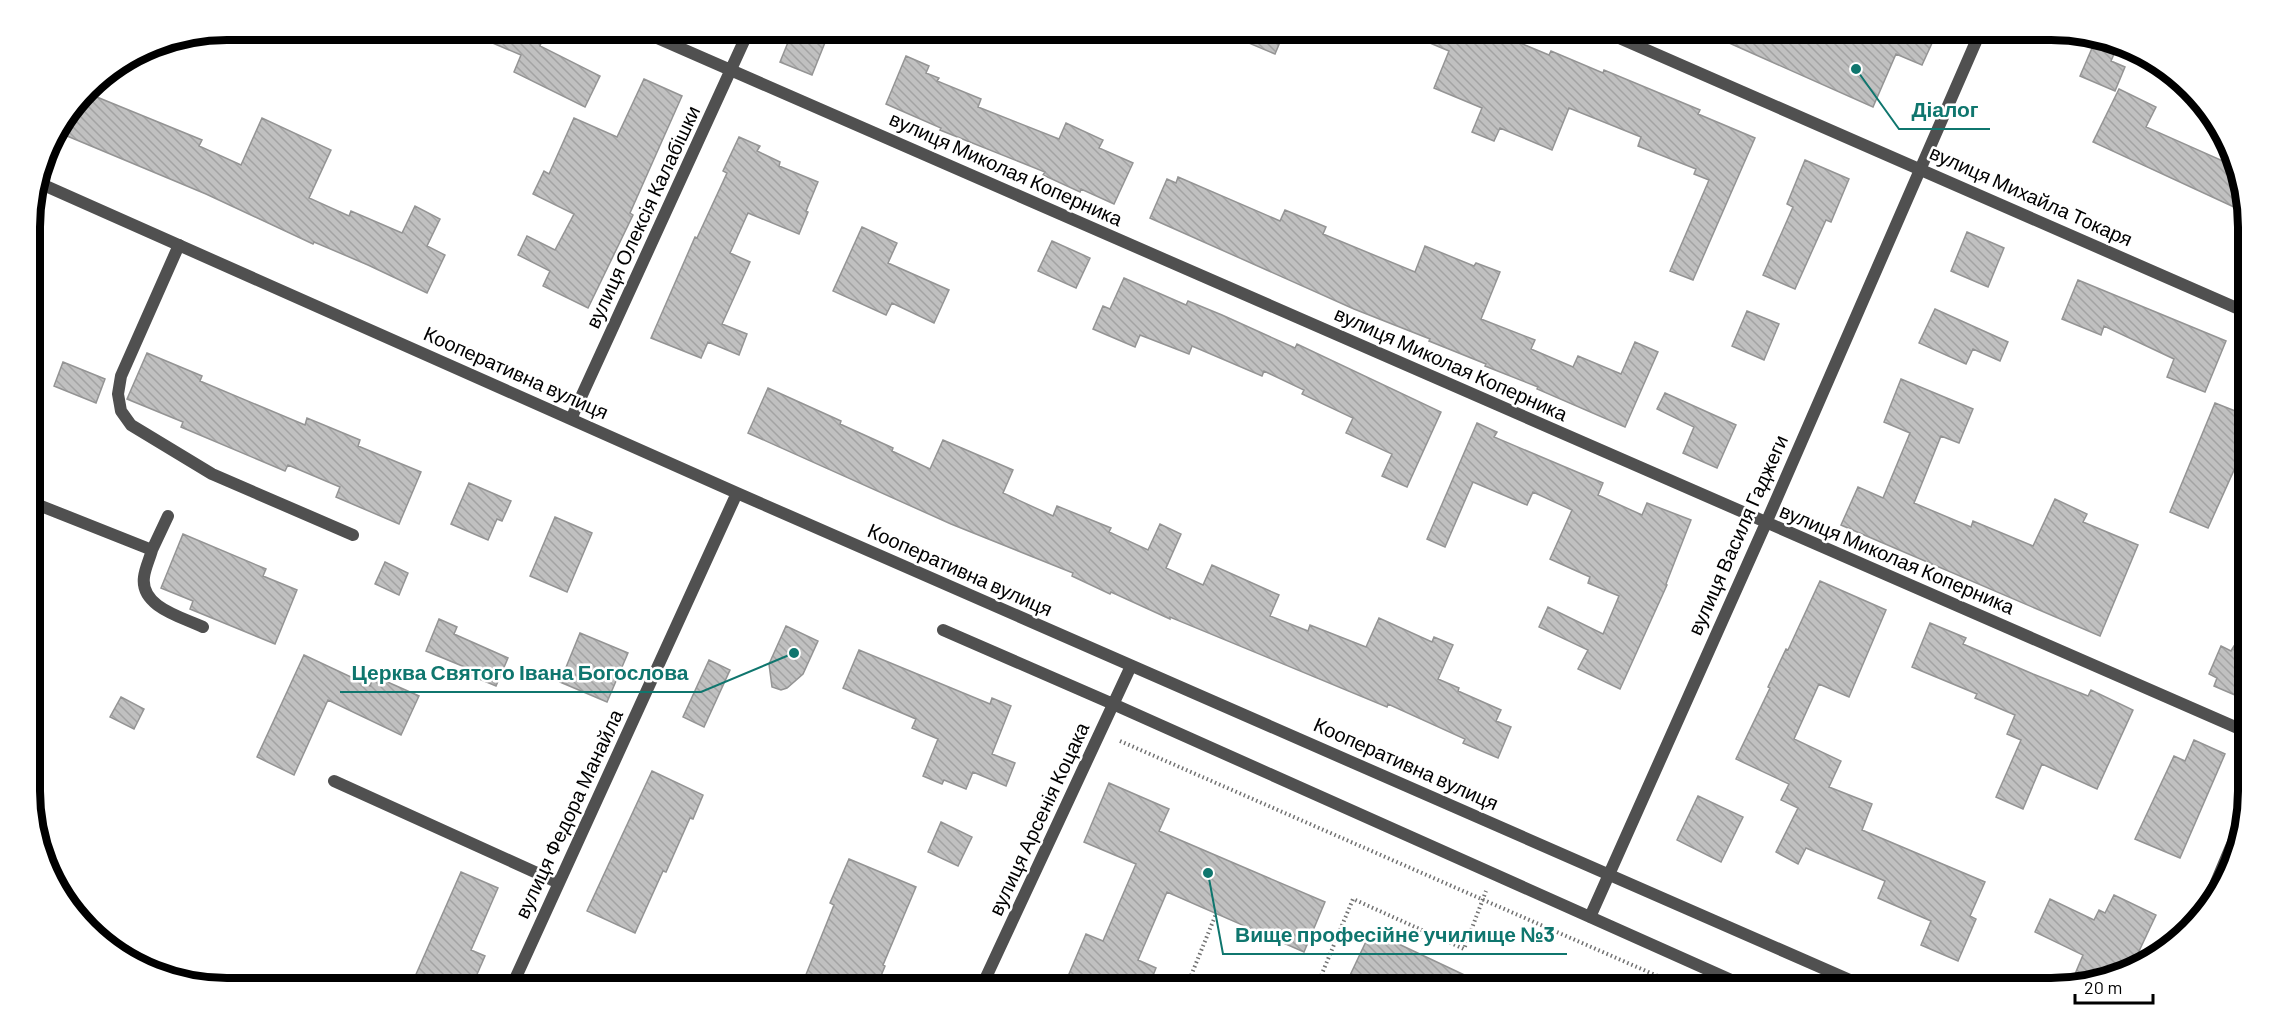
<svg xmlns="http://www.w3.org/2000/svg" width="2279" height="1018" font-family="Barlow,sans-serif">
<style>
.building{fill:url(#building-back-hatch);stroke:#949494;stroke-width:1.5}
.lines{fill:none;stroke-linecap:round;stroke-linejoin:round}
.path{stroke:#727272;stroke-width:4;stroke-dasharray:1.5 3;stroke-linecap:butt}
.service{stroke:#505050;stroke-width:12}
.minor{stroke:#505050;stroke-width:12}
.tertiary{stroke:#505050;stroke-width:12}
.labels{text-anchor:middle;stroke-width:5;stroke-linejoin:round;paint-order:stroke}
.street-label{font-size:20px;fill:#000;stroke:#fff}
.rim{fill:none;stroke:#000;stroke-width:8}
.leader{fill:none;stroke:#0f766e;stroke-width:2}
.callout-dot{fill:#0f766e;stroke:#fff;stroke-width:2}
.callout-label{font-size:21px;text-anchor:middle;font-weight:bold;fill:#0f766e;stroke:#fff;stroke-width:5;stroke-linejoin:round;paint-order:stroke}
</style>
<defs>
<pattern id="building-back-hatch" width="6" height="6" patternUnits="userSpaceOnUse" patternTransform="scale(1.5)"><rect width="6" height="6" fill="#c0c0c0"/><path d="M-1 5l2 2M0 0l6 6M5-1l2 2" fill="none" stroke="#a3a3a3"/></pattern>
</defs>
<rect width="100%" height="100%" fill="#fff"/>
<path class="building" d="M 462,30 L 546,30 L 540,46 L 600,76 L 585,107 L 514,72 L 521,55 Z
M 793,30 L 830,30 L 812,75 L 780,62 Z
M 1218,30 L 1285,30 L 1275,54 Z
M 1399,30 L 1489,30 L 1549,55 L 1551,51 L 1603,73 L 1604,70 L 1700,110 L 1698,114 L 1755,138 L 1693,280 L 1670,271 L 1709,180 L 1694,174 L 1696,169 L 1638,146 L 1641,137 L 1569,108 L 1552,150 L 1500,128 L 1494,141 L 1472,132 L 1482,108 L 1434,88 L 1449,51 Z
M 1700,30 L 1938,30 L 1922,65 L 1896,54 L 1873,107 Z
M 2096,39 L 2117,47 L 2111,61 L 2125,67 L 2115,91 L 2080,76 Z
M 906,56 L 929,66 L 926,73 L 939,78 L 937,81 L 981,99 L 978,107 L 1059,139 L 1066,123 L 1103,140 L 1099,148 L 1133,163 L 1114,204 L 1081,189 L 1080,192 L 1043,175 L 1045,172 L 940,130 L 941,128 L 886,104 Z
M 644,79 L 682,96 L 630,213 L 633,215 L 588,308 L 543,286 L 550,271 L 518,255 L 527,236 L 555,250 L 574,214 L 533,194 L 544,171 L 549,174 L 574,118 L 617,137 Z
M 2119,89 L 2156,107 L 2146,127 L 2232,165 L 2247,202 L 2247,213 L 2093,142 Z
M 87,93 L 202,140 L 199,146 L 241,165 L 262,118 L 331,150 L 309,198 L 349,216 L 351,211 L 402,233 L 415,206 L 440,219 L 427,246 L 445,255 L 427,293 L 368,265 L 314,242 L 313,244 L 206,194 L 60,133 L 65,121 Z
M 739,137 L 760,146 L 757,151 L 780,162 L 779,166 L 818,182 L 806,211 L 808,212 L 799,234 L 748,213 L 730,253 L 750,262 L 722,324 L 747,334 L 739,355 L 708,342 L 701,358 L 651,338 L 695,237 L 697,238 L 727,173 L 723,171 Z
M 1805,160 L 1849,179 L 1831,222 L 1826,220 L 1795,289 L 1763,275 L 1793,207 L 1787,204 Z
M 1178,177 L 1280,221 L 1285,210 L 1326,227 L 1323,234 L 1415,272 L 1425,246 L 1474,266 L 1476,263 L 1500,272 L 1481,319 L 1535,340 L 1531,349 L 1573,367 L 1578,356 L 1621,374 L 1635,342 L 1658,352 L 1625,427 L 1537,389 L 1538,387 L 1485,366 L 1486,364 L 1429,341 L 1430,339 L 1354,309 L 1150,218 L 1167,179 L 1176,183 Z
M 862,227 L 897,243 L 888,263 L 949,290 L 934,323 L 892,303 L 886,315 L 833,291 Z
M 1967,232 L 2004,248 L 1988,287 L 1951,271 Z
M 1052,241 L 1090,258 L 1076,288 L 1038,271 Z
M 1124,278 L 1186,305 L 1188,301 L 1222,315 L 1295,348 L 1297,344 L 1441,412 L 1407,487 L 1382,476 L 1392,454 L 1346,433 L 1353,418 L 1302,394 L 1304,390 L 1264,371 L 1262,376 L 1192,346 L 1189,354 L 1140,335 L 1135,347 L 1093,329 L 1103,306 L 1110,309 Z
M 2078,280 L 2226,341 L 2205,392 L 2167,377 L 2174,359 L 2104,326 L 2101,335 L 2062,319 Z
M 1935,309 L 2008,342 L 2000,361 L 1973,349 L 1966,364 L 1919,343 Z
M 1747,311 L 1779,324 L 1764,360 L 1732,346 Z
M 147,353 L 202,376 L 200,381 L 305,425 L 307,418 L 360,440 L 358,446 L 421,472 L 399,524 L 336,497 L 340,487 L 288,465 L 285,471 L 181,427 L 183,422 L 127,399 Z
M 63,362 L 105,379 L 96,403 L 54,386 Z
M 1901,379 L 1973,409 L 1959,443 L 1941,436 L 1914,503 L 1971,527 L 1973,521 L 2033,546 L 2055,499 L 2087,514 L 2083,522 L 2138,545 L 2100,636 L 1841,525 L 1858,487 L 1883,498 L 1910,433 L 1884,422 Z
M 768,388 L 841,421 L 840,424 L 893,448 L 892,451 L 930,469 L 943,440 L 1013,470 L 1003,493 L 1053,516 L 1057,506 L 1111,528 L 1109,532 L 1148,550 L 1160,524 L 1181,534 L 1166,568 L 1203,585 L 1212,565 L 1279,595 L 1270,616 L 1308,631 L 1310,625 L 1366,647 L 1379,618 L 1432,642 L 1434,637 L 1453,645 L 1438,679 L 1459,688 L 1458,691 L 1501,710 L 1496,721 L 1511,727 L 1498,758 L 1463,743 L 1465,739 L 1388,704 L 1387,707 L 1170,617 L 1170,619 L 1111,592 L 1110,594 L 1072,576 L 1073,573 L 951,524 L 748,433 Z
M 1665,393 L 1736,425 L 1717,468 L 1683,453 L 1694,427 L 1657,409 Z
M 2215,403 L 2248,416 L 2248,439 L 2208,528 L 2170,512 Z
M 1477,423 L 1497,432 L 1494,437 L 1603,483 L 1598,495 L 1642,515 L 1647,503 L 1691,520 L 1666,584 L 1667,585 L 1620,689 L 1578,669 L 1588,650 L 1539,627 L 1548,607 L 1603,634 L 1619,596 L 1588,583 L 1590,577 L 1550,559 L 1572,510 L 1533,492 L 1527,505 L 1473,482 L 1445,547 L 1427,539 Z
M 469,483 L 511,501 L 502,521 L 497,519 L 488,540 L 451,524 Z
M 555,517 L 592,533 L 567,592 L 530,576 Z
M 183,534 L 266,569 L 263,576 L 297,590 L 275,644 L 190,609 L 193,601 L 161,588 Z
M 385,562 L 408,573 L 399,595 L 375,584 Z
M 1820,581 L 1886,610 L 1849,697 L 1819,684 L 1794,739 L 1841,761 L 1829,787 L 1872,804 L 1862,830 L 1985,882 L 1970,916 L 1976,919 L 1958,961 L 1921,945 L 1931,921 L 1878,898 L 1885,881 L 1806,848 L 1798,864 L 1776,852 L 1798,808 L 1781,800 L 1789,784 L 1736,759 L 1770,688 L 1768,687 L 1786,649 L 1788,650 Z
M 439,619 L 457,627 L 454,634 L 508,658 L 496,686 L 470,675 L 472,670 L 426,651 Z
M 1930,623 L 1966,638 L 1963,644 L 2033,674 L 2088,696 L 2091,690 L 2133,710 L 2097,789 L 2042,764 L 2023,809 L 1996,797 L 2021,740 L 2007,734 L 2015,715 L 1975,698 L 1977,694 L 1912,667 Z
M 786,626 L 818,641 L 803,674 L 787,688 L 781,690 L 772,687 L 769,664 Z
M 580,633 L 628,653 L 607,702 L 560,682 Z
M 2221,646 L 2231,651 L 2234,646 L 2249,652 L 2249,701 L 2214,686 L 2217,678 L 2209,674 Z
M 859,650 L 990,704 L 992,698 L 1011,706 L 992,754 L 1015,763 L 1006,786 L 973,772 L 966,789 L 944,780 L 942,784 L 923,776 L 938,739 L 912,728 L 916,719 L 843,688 Z
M 304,655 L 370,686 L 374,676 L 419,696 L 401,735 L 328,700 L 294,775 L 257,757 Z
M 709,660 L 730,670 L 704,727 L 683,717 Z
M 121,697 L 144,709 L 134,729 L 110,717 Z
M 2194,740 L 2225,754 L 2180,858 L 2135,839 L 2174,756 L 2185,761 Z
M 652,771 L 703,795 L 693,819 L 690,818 L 666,872 L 663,871 L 635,933 L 587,911 Z
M 1109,783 L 1169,809 L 1159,831 L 1325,902 L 1304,952 L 1167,892 L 1138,960 L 1156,968 L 1148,988 L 1063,988 L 1086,934 L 1103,941 L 1136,864 L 1084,842 Z
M 1698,796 L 1743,817 L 1721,862 L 1677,840 Z
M 941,822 L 972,837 L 958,866 L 928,852 Z
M 849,859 L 916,887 L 883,965 L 885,966 L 876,988 L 818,988 L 803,982 L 834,905 L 830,903 Z
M 461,872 L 498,888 L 471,950 L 485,956 L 471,988 L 410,988 Z
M 2114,895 L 2156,915 L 2133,964 L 2070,986 L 2083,955 L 2035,932 L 2050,899 L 2094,920 L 2099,910 L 2105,913 Z
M 1371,931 L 1492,988 L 1344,988 Z"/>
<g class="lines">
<path class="path" d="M 1120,741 L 1685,988
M 1186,988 L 1216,914
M 1316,988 L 1353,899 L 1464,949 L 1486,891"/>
<path class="service" d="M 179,245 L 121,376 L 118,394 L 121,411 L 131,425 L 212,474 L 353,535
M 31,502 L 152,550 C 150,558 145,568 144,577 C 140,607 182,617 203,627
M 152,550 L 168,516"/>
<path class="minor" d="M 639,30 L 2249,733
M 39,183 L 737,493 L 1868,988
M 571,419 L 749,30
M 943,630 L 1113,704 L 1749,988
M 334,781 L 559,883
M 1590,917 L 1766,523 L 1981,30
M 2201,918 L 2243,818
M 511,988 L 737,493
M 981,988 L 1131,666"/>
<path class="tertiary" d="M 1601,30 L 2248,313"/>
</g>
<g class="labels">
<g class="street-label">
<text transform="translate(1006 169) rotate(24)" y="7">вулиця Миколая Коперника</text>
<text transform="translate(2031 196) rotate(24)" y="7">вулиця Михайла Токаря</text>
<text transform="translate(643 217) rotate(-65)" y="7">вулиця Олексія Калабішки</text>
<text transform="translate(1451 364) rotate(24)" y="7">вулиця Миколая Коперника</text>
<text transform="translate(516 373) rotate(24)" y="7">Кооперативна вулиця</text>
<text transform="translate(1738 535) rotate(-66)" y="7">вулиця Василя Гаджеги</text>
<text transform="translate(1897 559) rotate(23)" y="7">вулиця Миколая Коперника</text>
<text transform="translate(960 570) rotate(24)" y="7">Кооперативна вулиця</text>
<text transform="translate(1406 764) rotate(24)" y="7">Кооперативна вулиця</text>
<text transform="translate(569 814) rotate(-65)" y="7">вулиця Федора Манайла</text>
<text transform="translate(1039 819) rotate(-65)" y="7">вулиця Арсенія Коцака</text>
</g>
</g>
<path d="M0 0H2279V1018H0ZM227 40H2051A187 187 0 0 1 2238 227V791A187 187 0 0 1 2051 978H227A187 187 0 0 1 40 791V227A187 187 0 0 1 227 40Z" fill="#fff" fill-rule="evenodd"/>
<path class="rim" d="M227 40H2051A187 187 0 0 1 2238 227V791A187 187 0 0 1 2051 978H227A187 187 0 0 1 40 791V227A187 187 0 0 1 227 40Z"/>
<path class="leader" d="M1856 69L1899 129H1990M794 653L701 692H340M1208 873L1223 954H1567"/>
<g class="callout-dot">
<circle cx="1856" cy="69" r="6"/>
<circle cx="794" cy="653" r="6"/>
<circle cx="1208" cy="873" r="6"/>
</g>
<g class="callout-label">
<text x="1945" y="117">Діалог</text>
<text x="520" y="680">Церква Святого Івана Богослова</text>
<text x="1395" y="942">Вище професійне училище №3</text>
</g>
<path d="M2075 994v9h78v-9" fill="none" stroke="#000000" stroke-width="3"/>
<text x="2084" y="994" font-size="18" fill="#000000" stroke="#ffffff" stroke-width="4.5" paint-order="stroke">20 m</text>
</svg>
